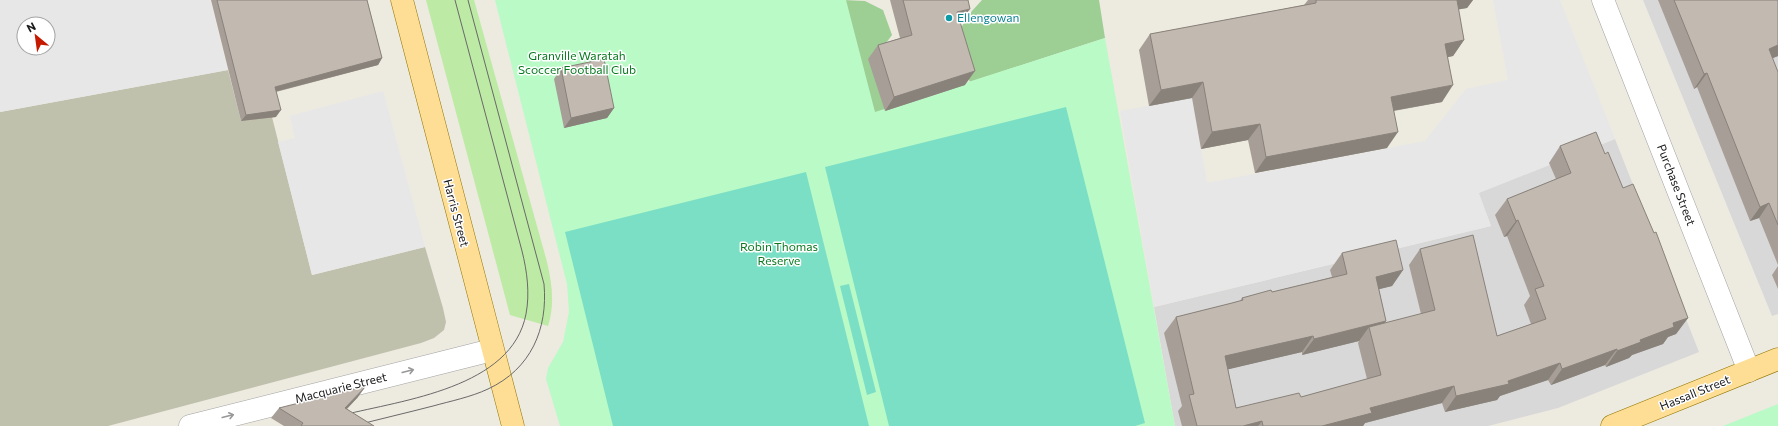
<svg xmlns="http://www.w3.org/2000/svg" width="1778" height="426" font-family="Commissioner,sans-serif">
<style>
.residential{fill:#d9d8d8}
.construction{fill:#bfc1ac}
.grass{fill:#bdeaa4}
.forest{fill:#9dce93}
.park{fill:#bafac7}
.pitch{fill:#7bdfc5}
.parking{fill:#e7e7e7;fill-rule:evenodd}
.lines{fill:none;stroke-linecap:round;stroke-linejoin:round}
.minor-casing{stroke:#a2a2a2;stroke-width:23}
.major-casing{stroke:#927500;stroke-width:23}
.minor{stroke:#fff;stroke-width:22}
.major{stroke:#fede94;stroke-width:22}
.tram{stroke:#696969;stroke-width:1}
.wall{fill:#a79f97;fill-rule:evenodd}
.shaded-wall{fill:#88827b}
.building{fill:#c2b9b0;stroke:#88827b}
.oneway{stroke:#989898}
.culture-dot{fill:#0f9aa8;stroke:#fff;stroke-width:1.5}
.labels{text-anchor:middle;stroke-width:3;stroke-linejoin:round;paint-order:stroke}
.culture-label{font-size:12px;fill:#0d838f;stroke:#fff;text-anchor:start}
.park-label{font-size:12px;fill:#097921;stroke:#fff}
.street-label{font-size:12px;fill:#1b1b1b;stroke:#fff}
</style>
<rect width="100%" height="100%" fill="#edeae0"/>
<path class="residential" d="M 1643,0 L 1778,0 L 1778,314 L 1772,316 Z
M 1615,139 L 1699,352 L 1558,408 L 1488,426 L 1175,426 L 1154,307 L 1491,226 L 1478,193 Z"/>
<path class="construction" d="M 228,70 L 241,121 L 272,117 L 312,275 L 425,247 L 443,308 L 446,322 L 444,330 L 434,338 L 421,343 L 108,426 L 0,426 L 0,112 Z"/>
<path class="grass" d="M 426,0 L 474,0 L 547,262 C 552,284 555,304 548,326 L 510,315 Z"/>
<path class="forest" d="M 843,0 L 865,1 L 883,10 L 892,35 L 880,51 L 905,129 L 808,94 Z
M 982,0 L 1099,0 L 1105,38 L 970,82 L 959,61 L 956,35 L 972,11 Z"/>
<path class="park" d="M 495,0 L 846,0 L 875,112 L 1105,38 L 1175,426 L 560,426 L 546,379 L 548,368 L 563,342 L 569,312 L 567,284 Z
M 1778,404 L 1778,426 L 1723,426 Z"/>
<path class="pitch" d="M 1066,107 L 1145,423 L 1135,426 L 889,426 L 825,167 Z
M 806,172 L 869,426 L 613,426 L 565,232 Z
M 849,284 L 876,392 L 867,395 L 840,286 Z"/>
<path class="parking" d="M 0,0 L 210,0 L 228,70 L 0,112 ZM 24,24 L 48,24 L 48,48 L 24,48 Z
M 1493,0 L 1560,0 L 1615,139 L 1479,193 L 1491,226 L 1154,307 L 1120,111 L 1192,98 L 1207,183 L 1425,141 L 1466,89 L 1508,80 Z
M 383,91 L 425,247 L 312,275 L 278,142 L 295,138 L 290,116 Z"/>
<g class="lines">
<defs>
<path id="minor" d="M 1603,0 L 1749,371
M 190,426 L 492,350"/>
<path id="major" d="M 402,0 L 513,426
M 1612,426 L 1778,359"/>
</defs>
<use href="#minor" class="minor-casing"/>
<use href="#major" class="major-casing"/>
<use href="#minor" class="minor"/>
<use href="#major" class="major"/>
<path class="tram" d="M 343,415 C 403,400 512,388 526,314 C 530,293 527,271 522,251 L 455,0
M 353,426 C 380,419 406,413 433,406 C 451,401 471,397 488,389 C 531,369 548,329 544,284 L 468,0"/>
</g>
<path class="wall" d="M 211,0 L 367,0 L 382,58 L 378,65 L 276,92 L 276,117 L 241,121 Z
M 890,0 L 968,0 L 960,23 L 965,85 L 885,111 L 868,59 L 878,45 L 900,38 Z
M 1308,0 L 1473,0 L 1467,8 L 1458,9 L 1464,40 L 1453,56 L 1448,57 L 1442,102 L 1394,111 L 1387,148 L 1255,173 L 1248,140 L 1201,149 L 1192,98 L 1149,106 L 1139,50 L 1150,34 L 1304,5 Z
M 1658,0 L 1778,0 L 1778,56 L 1772,58 L 1778,72 L 1778,265 L 1759,218 L 1750,221 L 1697,87 L 1694,89 Z
M 561,68 L 614,108 L 607,118 L 564,128 L 554,79 Z
M 1560,146 L 1605,154 L 1623,188 L 1688,318 L 1676,334 L 1668,337 L 1663,344 L 1632,355 L 1629,358 L 1606,367 L 1605,365 L 1551,385 L 1548,380 L 1500,396 L 1497,400 L 1445,412 L 1442,403 L 1365,423 L 1363,426 L 1182,426 L 1178,411 L 1182,406 L 1164,333 L 1176,317 L 1240,301 L 1242,298 L 1272,292 L 1332,277 L 1330,270 L 1342,253 L 1403,270 L 1392,286 L 1379,289 L 1386,321 L 1385,323 L 1421,314 L 1409,265 L 1420,249 L 1497,336 L 1531,324 L 1524,305 L 1530,296 L 1507,236 L 1504,237 L 1495,215 L 1507,199 L 1556,179 L 1549,163 ZM 1359,341 L 1358,343 L 1367,379 L 1301,397 L 1236,408 L 1228,369 L 1302,352 L 1302,355 Z
M 1778,266 L 1778,289 L 1772,275 Z
M 358,397 L 347,409 L 374,426 L 284,426 L 271,418 L 279,408 Z"/>
<path class="shaded-wall" d="M 1453,0 L 1473,0 L 1467,8 L 1444,12 Z
M 970,9 L 960,23 L 947,26 L 957,12 Z
M 1464,40 L 1453,56 L 1434,60 L 1445,44 Z
M 1778,45 L 1778,56 L 1759,64 L 1769,49 Z
M 382,58 L 378,65 L 270,93 L 275,87 Z
M 975,71 L 965,85 L 885,111 L 894,97 Z
M 1707,73 L 1697,87 L 1694,89 L 1704,74 Z
M 1203,82 L 1192,98 L 1149,106 L 1161,90 Z
M 1453,85 L 1442,102 L 1380,113 L 1391,97 Z
M 614,108 L 607,118 L 564,128 L 571,118 Z
M 281,110 L 276,117 L 241,121 L 246,115 Z
M 1260,124 L 1248,140 L 1201,149 L 1212,132 Z
M 1398,132 L 1387,148 L 1255,173 L 1266,157 Z
M 1769,203 L 1759,218 L 1750,221 L 1760,207 Z
M 1518,220 L 1507,236 L 1504,237 L 1516,221 Z
M 1403,270 L 1392,286 L 1364,293 L 1376,277 Z
M 1688,318 L 1676,334 L 1668,337 L 1663,344 L 1632,355 L 1629,358 L 1606,367 L 1617,351 L 1640,340 L 1673,323 Z
M 1386,321 L 1375,337 L 1369,327 L 1359,341 L 1302,355 L 1314,339 Z
M 1313,336 L 1302,352 L 1213,373 L 1225,356 Z
M 1617,349 L 1605,365 L 1551,385 L 1562,369 Z
M 1560,363 L 1548,380 L 1500,396 L 1497,400 L 1445,412 L 1456,396 L 1508,381 Z
M 366,386 L 358,397 L 338,418 L 345,408 Z
M 1454,386 L 1442,403 L 1365,423 L 1363,426 L 1322,426 L 1370,408 Z
M 1262,421 L 1258,426 L 1243,426 Z"/>
<path class="building" d="M 217,0 L 367,0 L 382,58 L 275,87 L 281,110 L 246,115 Z
M 903,0 L 968,0 L 970,9 L 957,12 L 975,71 L 894,97 L 878,45 L 912,35 Z
M 1316,0 L 1457,0 L 1464,40 L 1445,44 L 1453,85 L 1391,97 L 1398,132 L 1266,157 L 1260,124 L 1212,132 L 1203,82 L 1161,90 L 1150,34 L 1316,3 Z
M 1674,0 L 1778,0 L 1778,45 L 1769,49 L 1778,72 L 1778,225 L 1769,203 L 1760,207 L 1707,73 L 1704,74 Z
M 604,59 L 614,108 L 571,118 L 561,68 Z
M 1596,132 L 1605,154 L 1608,152 L 1623,188 L 1633,184 L 1654,233 L 1656,232 L 1688,318 L 1673,323 L 1674,327 L 1640,340 L 1641,342 L 1617,351 L 1617,349 L 1562,369 L 1560,363 L 1508,381 L 1509,384 L 1456,396 L 1454,386 L 1370,408 L 1372,413 L 1322,426 L 1263,426 L 1262,421 L 1243,426 L 1197,426 L 1189,395 L 1194,394 L 1176,317 L 1232,303 L 1243,300 L 1242,298 L 1271,290 L 1272,292 L 1347,274 L 1342,253 L 1396,240 L 1403,270 L 1376,277 L 1386,321 L 1314,339 L 1313,336 L 1225,356 L 1236,408 L 1299,393 L 1301,397 L 1381,375 L 1369,327 L 1435,310 L 1420,249 L 1473,235 L 1497,336 L 1546,319 L 1535,289 L 1544,286 L 1518,220 L 1516,221 L 1507,199 L 1571,173 L 1560,146 Z
M 366,386 L 345,408 L 374,426 L 301,426 L 303,423 L 279,408 Z"/>
<defs><path id="oneway-shaft" d="M-6 0H5M1.5-3L5.5 0L1.5 3" fill="none" stroke-width="1.6" stroke-linecap="round" stroke-linejoin="round"/></defs>
<g class="oneway">
<use href="#oneway-shaft" transform="translate(408 371) rotate(-14)"/>
<use href="#oneway-shaft" transform="translate(228 416) rotate(-14)"/>
</g>
<circle class="culture-dot" cx="949" cy="18" r="4"/>
<g class="labels">
<g class="culture-label">
<text x="957" y="22">Ellengowan</text>
</g>
<g class="park-label">
<text x="577" y="60">Granville Waratah<tspan x="577" dy="14">Scoccer Football Club</tspan></text>
<text x="779" y="251">Robin Thomas<tspan x="779" dy="14">Reserve</tspan></text>
</g>
<g class="street-label">
<text transform="translate(1676 185) rotate(69)" y="4">Purchase Street</text>
<text transform="translate(456 213) rotate(75)" y="4">Harris Street</text>
<text transform="translate(341 388) rotate(-14)" y="4">Macquarie Street</text>
<text transform="translate(1695 393) rotate(-22)" y="4">Hassall Street</text>
</g>
</g>
<g transform="translate(36 36) rotate(331)"><circle r="19" fill="#ffffff" stroke="#a4a4a4"/>
<path d="M0-3L7 15L0 10L-7 15Z" fill="#c61a00"/>
<text y="-6" font-size="11" font-weight="bold" text-anchor="middle" fill="#1b1b1b">N</text>
</g>
</svg>
